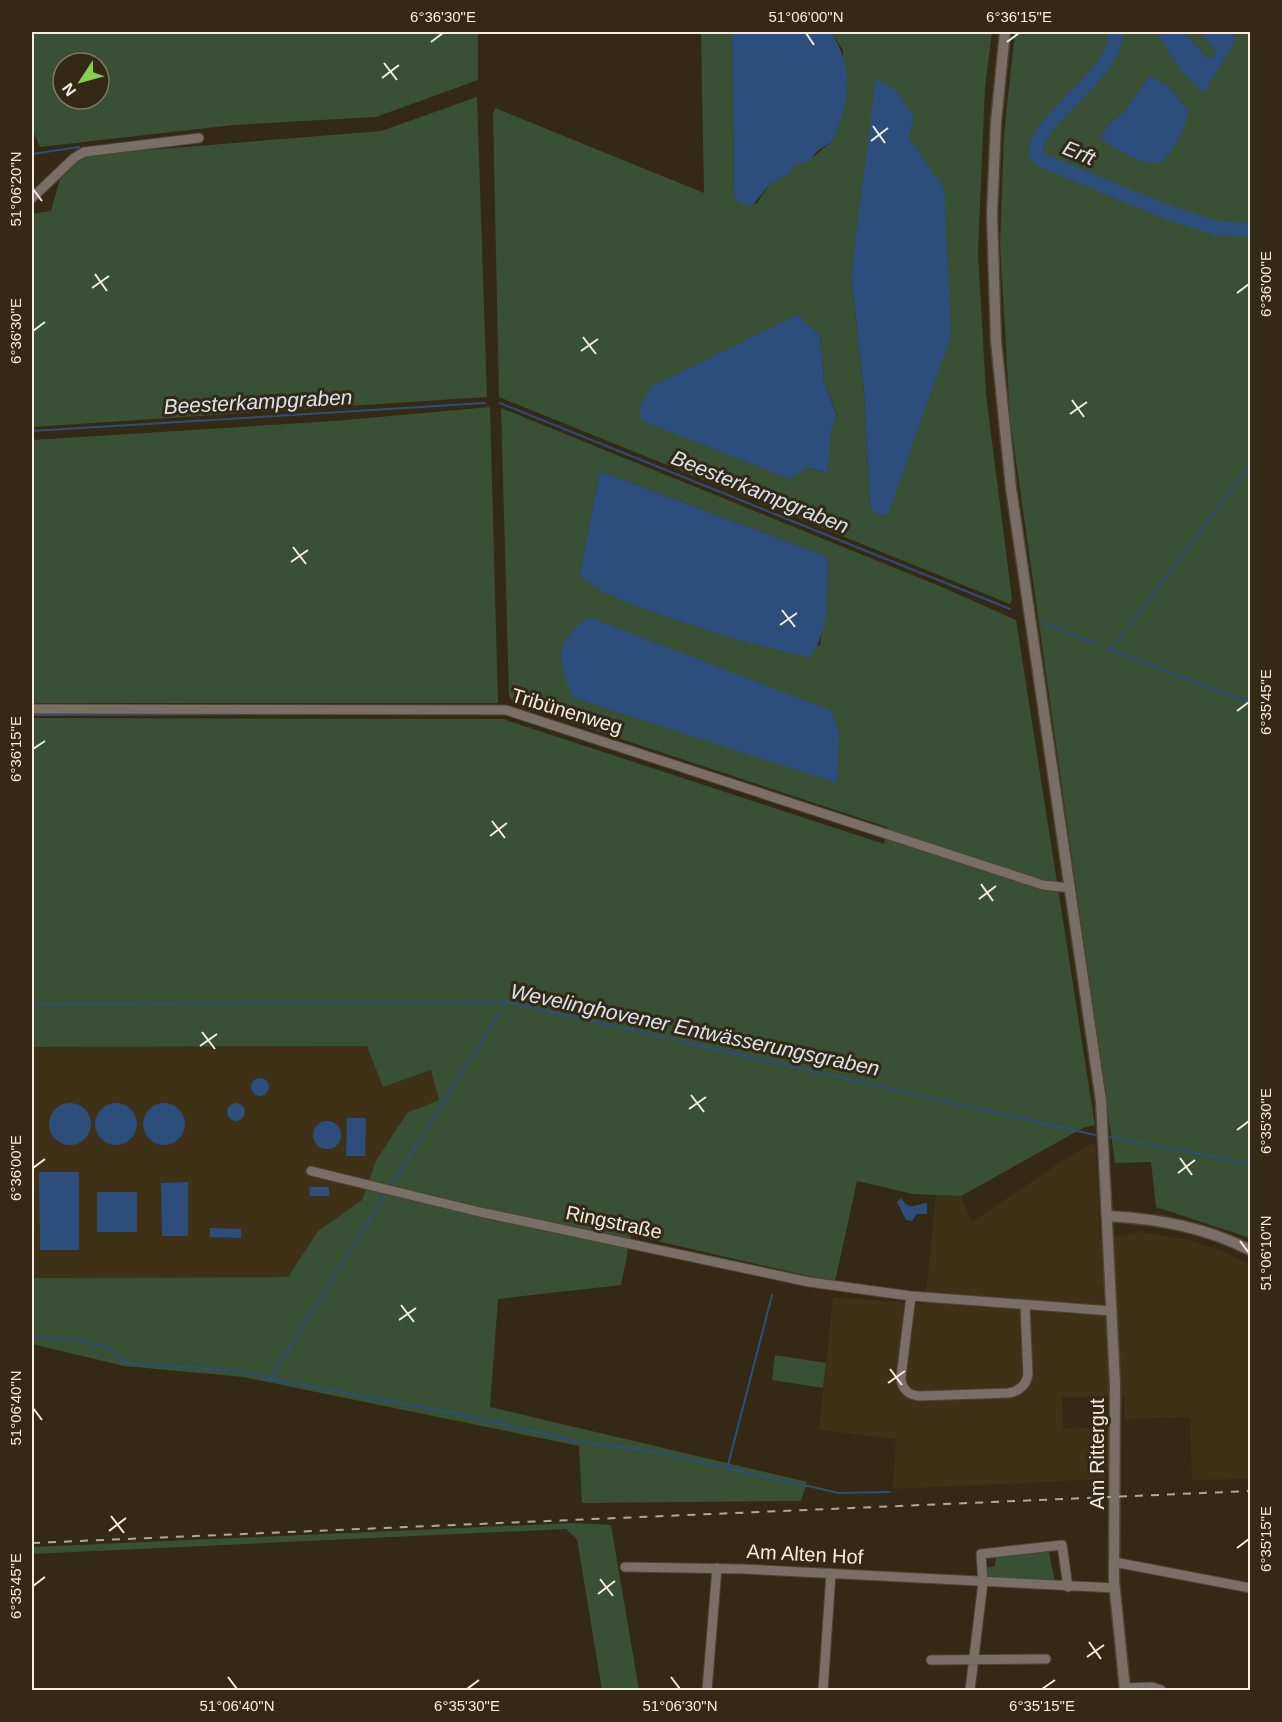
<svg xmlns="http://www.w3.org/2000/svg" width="1282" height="1722" font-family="Arial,sans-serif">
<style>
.built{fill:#3f3115}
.green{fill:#385034;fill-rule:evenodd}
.water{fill:#2d4e7d}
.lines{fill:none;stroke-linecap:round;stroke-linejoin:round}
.stream{stroke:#2d4e7d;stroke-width:2}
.river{stroke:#2d4e7d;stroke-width:14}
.minor-casing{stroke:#4f4430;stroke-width:11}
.tertiary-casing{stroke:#4f4430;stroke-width:13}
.minor{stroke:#796f67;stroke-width:9}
.tertiary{stroke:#796f67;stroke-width:10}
.rail{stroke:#b0a898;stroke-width:2;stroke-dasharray:8 8;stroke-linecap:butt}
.ticks{fill:none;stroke:#f3ecdf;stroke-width:2}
.labels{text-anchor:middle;stroke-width:6;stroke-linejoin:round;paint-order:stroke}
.street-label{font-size:20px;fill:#f3ecdf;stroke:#342914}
.water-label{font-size:21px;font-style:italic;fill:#d8e3f2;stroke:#342914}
.neatline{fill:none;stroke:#f3ecdf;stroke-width:2}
.ticks-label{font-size:15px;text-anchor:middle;fill:#f3ecdf}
</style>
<rect width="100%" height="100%" fill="#342914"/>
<path class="built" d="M 368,1046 L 383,1087 L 431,1070 L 439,1100 L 376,1161 L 362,1200 L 318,1231 L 288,1277 L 32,1278 L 32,1047 Z
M 1095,1142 L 1100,1240 L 1140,1232 L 1190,1240 L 1224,1252 L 1250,1265 L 1250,1479 L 1192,1480 L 1190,1417 L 1125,1419 L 1125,1397 L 1062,1397 L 1063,1429 L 1108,1427 L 1109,1471 L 1105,1471 L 1106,1479 L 893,1489 L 896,1439 L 819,1430 L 833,1297 L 925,1304 L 936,1195 L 961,1196 L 972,1222 L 1068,1157 Z"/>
<path class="green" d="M 32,32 L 478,32 L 478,80 L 376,117 L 234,125 L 40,147 L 32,129 ZM 63,63 L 99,63 L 99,99 L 63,99 Z
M 701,32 L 732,32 L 734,194 L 756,204 L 770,184 L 789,174 L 795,163 C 811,164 820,149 833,141 L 838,126 L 843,50 L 831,32 L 992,32 L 985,87 L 978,252 L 986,394 L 1012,599 L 1010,604 L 499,397 L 493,113 L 495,108 L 704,193 ZM 914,116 L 909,138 L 947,276 L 951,335 L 927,400 L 870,508 L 864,391 L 851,275 L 861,208 ZM 820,335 L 824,382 L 837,416 L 831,431 L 826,473 L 806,467 Z
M 1015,32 L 1156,32 L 1201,92 L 1235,34 L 1233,32 L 1250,34 L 1250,1238 L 1156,1207 L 1151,1162 L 1115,1163 L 1010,418 L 1000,245 L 1004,133 ZM 1150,77 L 1171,88 L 1188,111 L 1136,159 L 1101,138 L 1106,127 L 1125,110 Z
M 1183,32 L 1200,32 L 1216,52 L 1213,58 L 1208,58 Z
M 477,97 L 487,397 L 32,427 L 32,214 L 51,211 L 60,179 L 85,155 L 381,131 Z
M 490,407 L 498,703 L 32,703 L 32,440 L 334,421 Z
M 501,408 L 942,587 L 1016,620 L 1095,1125 L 1083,1128 L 961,1196 L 913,1194 L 857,1181 L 835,1282 L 631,1235 L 621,1285 L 498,1299 L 490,1407 L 807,1482 L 801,1501 L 582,1503 L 579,1446 L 243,1377 L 124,1366 L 32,1344 L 32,1278 L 288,1277 L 318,1231 L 362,1200 L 376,1161 L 407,1113 L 439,1100 L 431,1070 L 383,1087 L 367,1046 L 32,1047 L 32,718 L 503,719 L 884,844 L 887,827 L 515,704 L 509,696 ZM 600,471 L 828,557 L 827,592 L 820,646 L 581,576 Z
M 775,1355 L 826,1363 L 823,1388 L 772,1380 Z
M 575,1523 L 611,1525 L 639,1690 L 602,1690 L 577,1539 L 566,1529 L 32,1554 L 32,1547 Z
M 1048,1548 L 1055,1582 L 986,1578 L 984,1568 L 995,1566 L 996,1555 Z"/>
<path class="water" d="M 732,32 L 831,32 C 855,70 849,101 833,141 L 817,151 L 810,161 L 795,164 L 789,174 L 770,184 L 751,207 L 737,201 L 734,194 Z
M 1156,32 L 1183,32 L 1208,58 L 1213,58 L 1216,52 L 1200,32 L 1233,32 L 1236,39 L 1205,91 L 1201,92 L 1182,72 Z
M 1150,76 L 1171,88 L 1188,111 C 1186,130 1174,147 1163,162 C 1140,166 1118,150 1100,138 L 1106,127 L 1125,110 Z
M 876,79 L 895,89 L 914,116 L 909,138 L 944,188 L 951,336 L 888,514 L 878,515 L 870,508 L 864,391 L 851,275 Z
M 797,315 L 820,335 L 824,382 L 837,417 L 831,431 L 827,473 L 806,467 L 790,479 L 641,420 L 640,405 L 652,386 Z
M 600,471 L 828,557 C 827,588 830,633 810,657 C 761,647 715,633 668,617 C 637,606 605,597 580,576 Z
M 589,617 L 832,711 L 839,734 L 837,783 L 572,697 C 558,659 553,641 589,617 Z
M251 1087a9 9 0 1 1 18 0a9 9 0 1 1-18 0Z
M227 1112a9 9 0 1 1 18 0a9 9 0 1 1-18 0Z
M95 1124a21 21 0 1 1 42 0a21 21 0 1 1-42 0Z
M143 1124a21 21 0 1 1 42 0a21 21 0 1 1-42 0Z
M49 1124a21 21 0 1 1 42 0a21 21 0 1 1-42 0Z
M 347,1118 L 366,1118 L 365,1156 L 346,1156 Z
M313 1135a14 14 0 1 1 28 0a14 14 0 1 1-28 0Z
M 39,1172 L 79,1172 L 79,1250 L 40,1250 Z
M 188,1182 L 188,1236 L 162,1236 L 161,1183 Z
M 309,1187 L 329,1187 L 329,1196 L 310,1196 Z
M 97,1192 L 137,1192 L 137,1232 L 97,1232 Z
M 901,1198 C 911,1212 915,1204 927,1203 L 927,1214 L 917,1214 L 912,1221 L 906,1220 L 897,1202 Z
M 210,1228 L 241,1229 L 241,1238 L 210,1237 Z"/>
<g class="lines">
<path class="stream" d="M 32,154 L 79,147
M 500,403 L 1010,609
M 32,431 L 485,403
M 1043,623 L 1097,644
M 1106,648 L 1250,703
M 1111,650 L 1250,465
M 32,715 L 367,714
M 32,1004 L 507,1002 L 1095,1135
M 503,1008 L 507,1002
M 1110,1137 L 1250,1164
M 390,1187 L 499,1014
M 32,1337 L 72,1339 L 108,1347 L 126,1363 L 242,1371 L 270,1379 L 385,1195
M 270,1379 L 464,1415 L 574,1441 L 651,1451 L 839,1493 L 890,1492
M 727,1469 L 772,1295"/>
<path class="river" d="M 1116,32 C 1115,79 1032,120 1036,154 L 1041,160 L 1167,212 L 1216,228 L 1250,230"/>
<defs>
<path id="minor" d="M 32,198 L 74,158 L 84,152 L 199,138
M 32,709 L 506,710 L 1043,885 L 1070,888
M 311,1171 L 480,1212 L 809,1282 L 911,1296
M 1025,1306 L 1028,1375 C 1026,1385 1019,1391 1009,1393 L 919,1396 C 908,1395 901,1388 901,1377 L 911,1296 L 1112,1311
M 1114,1562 L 1250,1588
M 625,1567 L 743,1569 L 1115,1588
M 931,1660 L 1046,1659
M 1124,1688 L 1152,1687 L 1161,1690
M 707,1690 L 717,1568
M 823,1690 L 831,1573
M 970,1690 L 983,1582 L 981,1554 L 1062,1545 L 1068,1587"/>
<path id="tertiary" d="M 1005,32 L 996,122 L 992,214 L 996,341 L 1011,488 L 1101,1101 L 1115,1384 L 1114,1581 L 1125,1690
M 1108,1216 C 1159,1219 1204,1227 1250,1250"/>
</defs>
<use href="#minor" class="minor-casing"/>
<use href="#tertiary" class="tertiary-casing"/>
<use href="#minor" class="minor"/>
<use href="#tertiary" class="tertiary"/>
<path class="rail" d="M 32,1543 L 1250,1491"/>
</g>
<path class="ticks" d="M 806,33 L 814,45M 431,42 L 443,33M 1007,42 L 1019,33M 384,63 L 397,80M 382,78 L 399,65M 873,126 L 885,143M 871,141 L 888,128M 33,189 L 42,201M 95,274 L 107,291M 92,288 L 109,276M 1237,293 L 1249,284M 33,331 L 45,322M 583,337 L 596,354M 581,351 L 598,339M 1072,400 L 1084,417M 1070,414 L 1087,402M 293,547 L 306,564M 291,562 L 308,550M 782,610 L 795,627M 780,625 L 797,613M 1237,711 L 1249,702M 33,749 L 45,741M 492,821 L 505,838M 490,836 L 507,823M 981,884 L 993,901M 979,899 L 996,886M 202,1032 L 215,1049M 200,1046 L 217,1034M 691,1095 L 704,1112M 689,1109 L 706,1097M 1237,1130 L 1249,1121M 1180,1158 L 1192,1175M 33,1168 L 45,1159M 1178,1173 L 1195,1160M 1240,1241 L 1249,1253M 401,1305 L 414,1322M 399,1320 L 416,1308M 890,1369 L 902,1385M 888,1383 L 905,1371M 33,1408 L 42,1420M 111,1516 L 124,1533M 109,1531 L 126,1518M 1237,1548 L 1249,1539M 600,1579 L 613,1596M 33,1586 L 45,1577M 598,1594 L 615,1581M 1089,1642 L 1101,1659M 1087,1657 L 1104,1645M 228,1677 L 237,1689M 671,1677 L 680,1689M 467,1689 L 479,1680M 1042,1689 L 1055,1680"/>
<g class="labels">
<g class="street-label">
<text transform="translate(567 711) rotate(17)" y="7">Tribünenweg</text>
<text transform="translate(614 1222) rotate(12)" y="7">Ringstraße</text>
<text transform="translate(1097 1454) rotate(-90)" y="7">Am Rittergut</text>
<text transform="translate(805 1554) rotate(3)" y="7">Am Alten Hof</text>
</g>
<g class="water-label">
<text transform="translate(1079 153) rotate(22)" y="7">Erft</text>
<text transform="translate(258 402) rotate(-3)" y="7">Beesterkampgraben</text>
<text transform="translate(760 492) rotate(22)" y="7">Beesterkampgraben</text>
<text transform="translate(695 1030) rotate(12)" y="7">Wevelinghovener Entwässerungsgraben</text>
</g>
</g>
<rect width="1282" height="1722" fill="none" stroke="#342914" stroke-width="66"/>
<g transform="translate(81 81) rotate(234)"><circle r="28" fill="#342914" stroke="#807765" stroke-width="1.5"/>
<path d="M0-4.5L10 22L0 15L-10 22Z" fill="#84cf4d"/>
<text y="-9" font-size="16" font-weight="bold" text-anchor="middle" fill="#f3ecdf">N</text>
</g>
<rect x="33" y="33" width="1216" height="1656" class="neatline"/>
<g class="ticks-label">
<text x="443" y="22">6°36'30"E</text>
<text x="806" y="22">51°06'00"N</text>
<text x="1019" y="22">6°36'15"E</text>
<text transform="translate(16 189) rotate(-90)" y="5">51°06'20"N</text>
<text transform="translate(1266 284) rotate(-90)" y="5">6°36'00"E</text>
<text transform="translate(16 331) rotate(-90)" y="5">6°36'30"E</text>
<text transform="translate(1266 702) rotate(-90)" y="5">6°35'45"E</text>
<text transform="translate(16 749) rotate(-90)" y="5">6°36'15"E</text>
<text transform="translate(1266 1121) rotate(-90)" y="5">6°35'30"E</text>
<text transform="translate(16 1168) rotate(-90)" y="5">6°36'00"E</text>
<text transform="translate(1266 1253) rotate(-90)" y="5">51°06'10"N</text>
<text transform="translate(16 1408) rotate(-90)" y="5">51°06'40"N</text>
<text transform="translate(1266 1539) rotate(-90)" y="5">6°35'15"E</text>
<text transform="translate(16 1586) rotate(-90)" y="5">6°35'45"E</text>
<text x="237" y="1711">51°06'40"N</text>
<text x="467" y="1711">6°35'30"E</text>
<text x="680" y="1711">51°06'30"N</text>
<text x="1042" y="1711">6°35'15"E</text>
</g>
</svg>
